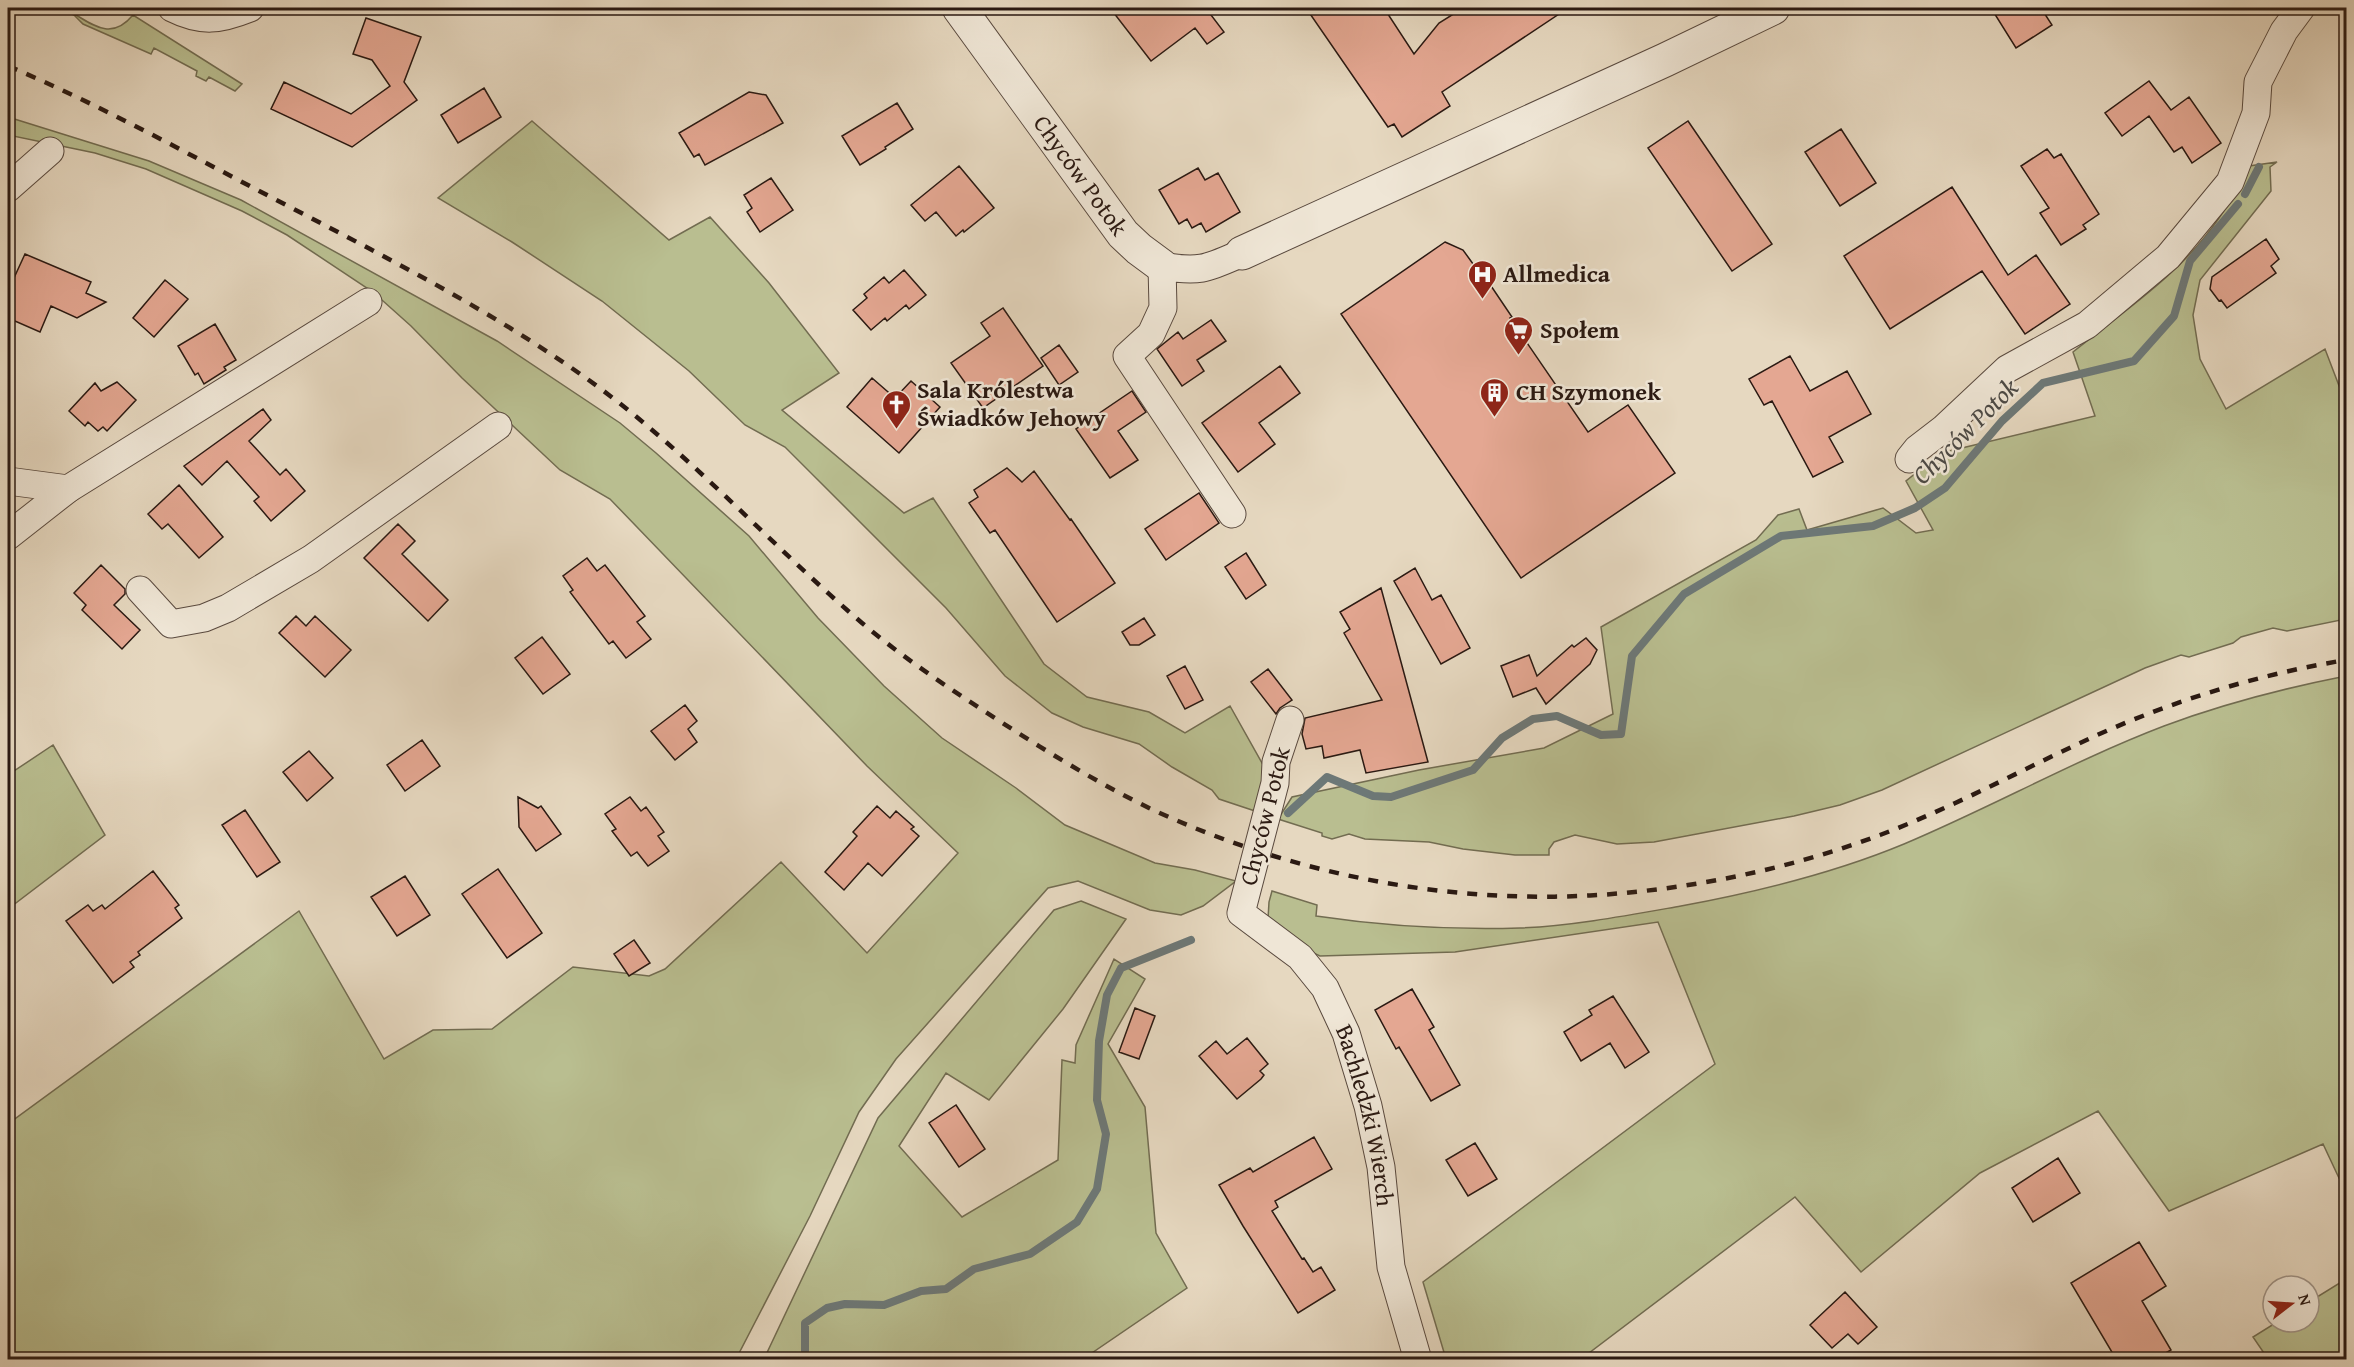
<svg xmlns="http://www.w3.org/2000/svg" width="2354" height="1367" font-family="'Gentium Book Plus',serif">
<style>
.green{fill:#b9be90;stroke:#726c51;stroke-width:1.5}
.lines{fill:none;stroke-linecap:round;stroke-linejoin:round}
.stream{stroke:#6d7877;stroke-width:8}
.building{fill:#e4a792;stroke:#2a1912;stroke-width:1.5}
.minor-casing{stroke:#59493e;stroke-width:29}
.tertiary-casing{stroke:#59493e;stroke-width:35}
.minor{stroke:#efe6d6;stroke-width:27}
.tertiary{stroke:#efe6d6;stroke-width:33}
.rail{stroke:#2a1912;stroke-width:4.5;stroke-dasharray:10 10;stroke-linecap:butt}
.labels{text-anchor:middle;stroke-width:5;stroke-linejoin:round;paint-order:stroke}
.street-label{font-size:24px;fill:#2a1912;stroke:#efe6d6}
.poi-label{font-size:24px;font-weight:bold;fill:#2a1912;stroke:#efe6d6;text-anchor:start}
.water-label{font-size:26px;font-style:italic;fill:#4b4945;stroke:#efe6d6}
</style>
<rect width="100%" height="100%" fill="#e6d8c0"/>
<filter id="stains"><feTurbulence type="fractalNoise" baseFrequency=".00333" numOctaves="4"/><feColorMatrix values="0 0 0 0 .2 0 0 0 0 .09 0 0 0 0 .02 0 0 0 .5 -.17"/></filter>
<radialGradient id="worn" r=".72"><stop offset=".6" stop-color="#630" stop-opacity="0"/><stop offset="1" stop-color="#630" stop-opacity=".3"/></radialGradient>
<path class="green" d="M 59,8 L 64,8 C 89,21 109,44 133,15 L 242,84 L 235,91 L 209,77 L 206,81 L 196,76 L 197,71 L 154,48 L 151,54 L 83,24 L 74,15 Z
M 8,117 L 149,161 L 241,200 L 497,341 L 620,423 L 656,453 L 749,536 L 818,618 L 884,686 L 942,738 L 1016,788 L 1065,825 L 1155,863 L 1195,870 L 1236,881 L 1203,906 L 1181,915 L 1150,910 L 1078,881 L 1048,888 L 896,1059 L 859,1112 L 810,1216 L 736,1359 L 8,1359 L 8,1124 L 299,911 L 384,1059 L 433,1030 L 492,1029 L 573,967 L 649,976 L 665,969 L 781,862 L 867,953 L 958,853 L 867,766 L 610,499 L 560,470 L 462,378 L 411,326 L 373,292 L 287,235 L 242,211 L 146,169 L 95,153 L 8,135 Z
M 532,121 L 669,240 L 710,217 L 769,283 L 839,373 L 782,410 L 904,513 L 933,498 L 1044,664 L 1087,697 L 1149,712 L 1185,733 L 1230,706 L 1271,779 L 1261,813 L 1219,799 L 1212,790 L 1172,767 L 1139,744 L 1083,727 L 1052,713 L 1005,676 L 946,608 L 785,447 L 745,425 L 689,371 L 602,301 L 512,242 L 438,198 Z
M 2277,162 L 2270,167 L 2271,191 L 2200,280 L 2193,315 L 2200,359 L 2226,409 L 2325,349 L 2346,404 L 2346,619 L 2287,631 L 2273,628 L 2241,637 L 2233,643 L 2189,657 L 2181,655 L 2145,668 L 1882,790 L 1840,805 L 1794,816 L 1654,842 L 1617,844 L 1575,835 L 1554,842 L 1549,849 L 1549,855 L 1515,855 L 1463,849 L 1429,842 L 1365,839 L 1349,834 L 1332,839 L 1322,836 L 1322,833 L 1278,819 L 1292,797 L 1419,770 L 1544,748 L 1613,714 L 1601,627 L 1756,540 L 1778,515 L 1799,509 L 1807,530 L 1883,508 L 1916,533 L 1933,530 L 1906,481 L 1941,453 L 2095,416 L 2073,352 C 2124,311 2182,273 2219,218 C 2231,202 2237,182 2249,166 Z
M 2346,676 L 2346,1193 L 2323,1144 L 2169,1211 L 2098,1111 L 1980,1173 L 1861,1272 L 1795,1197 L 1581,1359 L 1446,1359 L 1423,1282 L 1715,1064 L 1658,922 L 1455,952 L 1320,956 L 1283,939 L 1268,919 L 1269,902 L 1272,891 L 1317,905 L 1316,916 C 1383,926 1452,930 1520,928 C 1572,926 1630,915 1681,906 C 1757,892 1832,874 1904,844 C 1992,807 2075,760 2164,726 C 2223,704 2285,688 2346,676 Z
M 53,745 L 105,835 L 8,909 L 8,775 Z
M 1081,901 L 1126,919 L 1063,1009 L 989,1100 L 946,1073 L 899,1146 L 962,1217 L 1058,1160 L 1062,1060 L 1075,1063 L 1076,1045 L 1114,959 L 1145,979 L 1108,1044 L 1145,1107 L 1156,1233 L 1187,1288 L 1083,1359 L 764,1359 L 878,1118 L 1054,910 Z
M 2346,1279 L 2346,1359 L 2268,1359 L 2253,1337 L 2277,1322 L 2309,1322 L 2309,1302 Z"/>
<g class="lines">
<path class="stream" d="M 2245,194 L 2259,167
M 1288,813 L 1327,777 L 1373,796 L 1391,797 L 1473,770 L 1502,738 L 1533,719 L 1557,716 L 1601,735 L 1621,734 L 1632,656 L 1684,594 L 1781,536 L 1873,526 L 1915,508 L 1945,488 L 2002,421 L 2043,383 L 2134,361 L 2174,316 L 2190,261 L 2238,204
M 805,1360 L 805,1323 L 827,1308 L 845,1304 L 884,1305 L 921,1291 L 946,1289 L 974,1269 L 1030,1254 L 1077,1222 L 1097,1189 L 1106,1134 L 1097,1100 L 1099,1041 L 1107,995 L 1121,968 L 1191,940"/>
</g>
<path class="building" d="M 1110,8 L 1222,8 L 1211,15 L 1224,32 L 1207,44 L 1195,28 L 1151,61 Z
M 1306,8 L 1384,8 L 1414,54 L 1439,23 L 1463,8 L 1568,8 L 1442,92 L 1450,106 L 1402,137 L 1394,124 L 1388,127 Z
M 1991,8 L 2041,8 L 2052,25 L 2016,48 Z
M 366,18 L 421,37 L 404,82 L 417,100 L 352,147 L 271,109 L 284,82 L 351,114 L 390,86 L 372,60 L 353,54 Z
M 2149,81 L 2171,110 L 2189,97 L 2221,143 L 2192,163 L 2182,147 L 2174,152 L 2149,116 L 2122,136 L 2105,113 Z
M 484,88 L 501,117 L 458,143 L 441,115 Z
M 749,92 L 766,95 L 783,123 L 705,165 L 699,154 L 694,157 L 679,133 Z
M 897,103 L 913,129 L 885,147 L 886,149 L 860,165 L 842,136 Z
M 1688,121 L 1772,244 L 1732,271 L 1648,148 Z
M 1841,129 L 1876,183 L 1840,206 L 1805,152 Z
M 2047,149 L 2054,158 L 2061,154 L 2099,214 L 2083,225 L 2086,229 L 2061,245 L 2040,213 L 2049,208 L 2021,166 Z
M 959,166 L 994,208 L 964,232 L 963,230 L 956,236 L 936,212 L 925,221 L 911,205 Z
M 1198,168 L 1205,180 L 1218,173 L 1240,212 L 1206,232 L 1201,223 L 1192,228 L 1187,219 L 1179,224 L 1159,190 Z
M 771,178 L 793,210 L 760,232 L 747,212 L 752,208 L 744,195 Z
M 1952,187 L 2008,275 L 2036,255 L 2070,304 L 2025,334 L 1982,271 L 1890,329 L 1844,256 Z
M 2266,239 L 2279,259 L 2271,266 L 2276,273 L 2227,308 L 2221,300 L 2219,301 L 2210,289 L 2212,277 Z
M 1445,242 L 1463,250 L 1481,275 L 1483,274 L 1512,317 L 1510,318 L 1588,432 L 1628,405 L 1675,473 L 1521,578 L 1341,314 Z
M 25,254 L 91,282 L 86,293 L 106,302 L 77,318 L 51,306 L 40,332 L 8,318 L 8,291 Z
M 904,270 L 926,295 L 909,309 L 906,305 L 887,321 L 885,318 L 871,330 L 853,310 L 867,298 L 864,294 L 884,277 L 889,283 Z
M 165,280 L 188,299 L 154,337 L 133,318 Z
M 1003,308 L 1043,366 L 983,408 L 951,363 L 990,336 L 981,323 Z
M 1211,320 L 1226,341 L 1197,360 L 1204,371 L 1182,386 L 1157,349 L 1178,332 L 1183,339 Z
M 215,324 L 236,360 L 224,367 L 226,370 L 204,384 L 198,373 L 195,375 L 178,346 Z
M 1059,345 L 1078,372 L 1059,385 L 1041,358 Z
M 1790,356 L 1810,391 L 1847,371 L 1871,414 L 1829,437 L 1843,462 L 1813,477 L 1772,401 L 1764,405 L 1749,379 Z
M 1280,366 L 1300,393 L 1259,423 L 1275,444 L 1238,472 L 1202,423 Z
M 872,378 L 895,398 L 911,381 L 940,407 L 899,453 L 847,407 Z
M 117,382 L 136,400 L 107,431 L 103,427 L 98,431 L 88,422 L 85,426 L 69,411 L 95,383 L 101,391 Z
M 1132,391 L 1146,412 L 1118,431 L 1138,460 L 1110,478 L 1076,429 Z
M 263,409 L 271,420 L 249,441 L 280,475 L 286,469 L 305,491 L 271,521 L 254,501 L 259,497 L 227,461 L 202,485 L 184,466 Z
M 1007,468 L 1022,482 L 1034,471 L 1070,520 L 1071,519 L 1115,583 L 1057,622 L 995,530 L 990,533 L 969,503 L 978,497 L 974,490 Z
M 179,485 L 223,537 L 199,558 L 168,524 L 162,529 L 148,514 Z
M 1199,493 L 1219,523 L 1166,560 L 1145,529 Z
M 398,524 L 415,541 L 402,554 L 448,600 L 428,621 L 364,558 Z
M 1246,553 L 1266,585 L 1246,599 L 1225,567 Z
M 587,558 L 597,571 L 605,565 L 645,616 L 637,622 L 651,639 L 626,658 L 613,641 L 609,644 L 570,592 L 573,590 L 563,576 Z
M 101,565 L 125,589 L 125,594 L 114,605 L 140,630 L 122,649 L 82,610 L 86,605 L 74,593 Z
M 1415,568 L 1432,600 L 1441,595 L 1470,648 L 1441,664 L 1394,581 Z
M 1381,588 L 1428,762 L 1366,773 L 1360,750 L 1324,758 L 1322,746 L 1306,749 L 1302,734 L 1305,718 L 1382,700 L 1344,633 L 1350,629 L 1340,612 Z
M 296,616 L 306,626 L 315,616 L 351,650 L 325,677 L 279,633 Z
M 1144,618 L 1155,635 L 1139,645 L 1130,645 L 1122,632 Z
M 542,637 L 570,674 L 543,694 L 515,658 Z
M 1586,638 L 1597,650 L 1590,664 L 1546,704 L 1536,688 L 1513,697 L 1501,666 L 1529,655 L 1537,676 L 1572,645 L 1574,647 Z
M 1185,666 L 1203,700 L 1185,709 L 1167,676 Z
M 1268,669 L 1292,700 L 1280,708 L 1276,714 L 1251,682 Z
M 685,705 L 697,721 L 688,729 L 697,742 L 675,760 L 651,731 Z
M 422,740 L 440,766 L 405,791 L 387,765 Z
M 309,751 L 333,778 L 307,801 L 283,772 Z
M 518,797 L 538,808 L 541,806 L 561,834 L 536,851 L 519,827 Z
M 630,797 L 641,811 L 646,807 L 664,832 L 658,836 L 669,851 L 648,866 L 637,852 L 631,856 L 612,831 L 616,829 L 605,814 Z
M 877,806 L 890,818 L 896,811 L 914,827 L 911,829 L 919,836 L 882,876 L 868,863 L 844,890 L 825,872 L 857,836 L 853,832 Z
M 245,810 L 280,862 L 257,877 L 222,825 Z
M 498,869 L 542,933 L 507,958 L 462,894 Z
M 153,871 L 179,905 L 175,908 L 182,918 L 138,952 L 140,955 L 130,962 L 134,967 L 113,983 L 66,921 L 88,905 L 93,911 L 102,905 L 105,909 Z
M 405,876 L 430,915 L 397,936 L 371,897 Z
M 634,940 L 650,963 L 629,976 L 614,954 Z
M 1412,989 L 1434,1027 L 1429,1030 L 1460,1085 L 1431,1101 L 1399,1047 L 1396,1049 L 1375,1010 Z
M 1613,996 L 1649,1052 L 1625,1068 L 1610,1043 L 1581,1061 L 1564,1032 L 1592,1015 L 1589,1010 Z
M 1135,1008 L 1155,1016 L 1139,1059 L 1119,1052 Z
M 1247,1038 L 1268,1064 L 1260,1071 L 1264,1075 L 1261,1079 L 1237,1099 L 1199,1056 L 1216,1041 L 1227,1054 Z
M 956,1105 L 985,1149 L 959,1167 L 929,1123 Z
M 1314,1137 L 1332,1169 L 1275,1201 L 1278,1207 L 1272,1211 L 1302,1259 L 1304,1258 L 1313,1272 L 1321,1267 L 1335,1290 L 1298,1313 L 1243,1226 L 1219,1185 L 1250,1168 L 1253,1172 Z
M 1475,1143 L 1497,1179 L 1468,1196 L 1446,1160 Z
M 2058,1158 L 2080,1193 L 2033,1222 L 2012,1188 Z
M 2139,1242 L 2166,1286 L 2142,1301 L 2171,1350 L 2155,1359 L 2116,1359 L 2071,1283 Z
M 1845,1292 L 1877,1327 L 1858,1344 L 1848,1334 L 1832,1348 L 1810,1325 Z"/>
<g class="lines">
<defs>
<g id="minor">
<path d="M 172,8 C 202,23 220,20 250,8"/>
<path d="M 8,188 L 50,151"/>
<path d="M 1909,459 L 1917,449 L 1943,429 L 2007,369 L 2087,325 L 2168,257 L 2230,182 L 2256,113 L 2258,82 L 2284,31 L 2301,8"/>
<path d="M 8,481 L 68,489"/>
<path d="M 1232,514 L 1127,356 L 1151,334 L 1163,308 L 1162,266 C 1200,273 1208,268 1242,253"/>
<path d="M 8,536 L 68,489 L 368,302"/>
<path d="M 140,590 L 171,624 L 204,618 L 228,608 L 311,559 L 498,426"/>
<path id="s1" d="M 1290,720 L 1276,762 L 1275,783 L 1241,913 L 1300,957 L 1325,988 L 1346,1033 L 1368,1106 L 1381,1167 L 1391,1267 L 1418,1360"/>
</g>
<g id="tertiary">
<path id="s2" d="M 959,8 L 1123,234 L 1139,249 L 1162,266"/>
<path d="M 1242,253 L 1665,60 L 1773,8"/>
</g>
</defs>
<use href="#minor" class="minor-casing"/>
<use href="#tertiary" class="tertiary-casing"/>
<use href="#minor" class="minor"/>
<use href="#tertiary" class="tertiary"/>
<path class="rail" d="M 8,66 C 105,107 197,159 290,207 C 395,262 501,316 597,386 C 693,457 772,546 862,623 C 906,660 953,691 1001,722 C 1049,753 1098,783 1149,808 C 1296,877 1462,908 1624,893 C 1711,885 1797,866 1880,835 C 1954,807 2023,769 2095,736 C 2175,700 2260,674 2346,660"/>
</g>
<defs>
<symbol id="hospital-pin" viewBox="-11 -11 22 30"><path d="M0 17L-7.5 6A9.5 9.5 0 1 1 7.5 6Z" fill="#8f2418" stroke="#efe6d6"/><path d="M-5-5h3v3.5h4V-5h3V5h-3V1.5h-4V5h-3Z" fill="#fff"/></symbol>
<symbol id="supermarket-pin" viewBox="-11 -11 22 30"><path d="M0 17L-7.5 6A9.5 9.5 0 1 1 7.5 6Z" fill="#8f2418" stroke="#efe6d6"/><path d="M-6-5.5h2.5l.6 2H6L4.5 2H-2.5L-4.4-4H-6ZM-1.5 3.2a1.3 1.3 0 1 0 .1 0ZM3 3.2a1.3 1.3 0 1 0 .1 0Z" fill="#fff"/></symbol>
<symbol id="building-pin" viewBox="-11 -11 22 30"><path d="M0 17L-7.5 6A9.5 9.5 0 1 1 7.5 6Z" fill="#8f2418" stroke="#efe6d6"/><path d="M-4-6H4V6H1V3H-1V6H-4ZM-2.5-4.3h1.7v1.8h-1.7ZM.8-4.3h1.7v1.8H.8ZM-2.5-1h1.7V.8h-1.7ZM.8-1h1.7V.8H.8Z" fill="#fff"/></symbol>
<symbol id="church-pin" viewBox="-11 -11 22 30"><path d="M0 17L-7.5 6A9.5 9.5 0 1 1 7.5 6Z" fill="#8f2418" stroke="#efe6d6"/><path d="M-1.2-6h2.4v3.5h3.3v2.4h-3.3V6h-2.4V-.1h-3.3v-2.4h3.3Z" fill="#fff"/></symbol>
</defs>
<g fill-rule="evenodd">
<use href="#hospital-pin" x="1466" y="258" width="33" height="45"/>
<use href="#supermarket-pin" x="1502" y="314" width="33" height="45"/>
<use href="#building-pin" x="1478" y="376" width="33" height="45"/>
<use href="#church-pin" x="880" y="388" width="33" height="45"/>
</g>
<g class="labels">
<g class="street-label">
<text dy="8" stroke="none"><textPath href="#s2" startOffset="207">Chyców Potok</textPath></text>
<text transform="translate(1265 816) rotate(-76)" y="8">Chyców Potok</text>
<text dy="8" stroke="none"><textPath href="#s1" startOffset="448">Bachledzki Wierch</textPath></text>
</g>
<g class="poi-label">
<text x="1503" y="282">Allmedica</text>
<text x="1540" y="338">Społem</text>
<text x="917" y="398">Sala Królestwa<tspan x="917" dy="28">Świadków Jehowy</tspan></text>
<text x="1516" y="400">CH Szymonek</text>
</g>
<g class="water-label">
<text transform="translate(1965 431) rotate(-45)" y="9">Chyców Potok</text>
</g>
</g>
<rect width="2354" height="1367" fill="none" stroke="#e6d8c0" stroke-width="30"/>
<rect x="9" y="9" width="2336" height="1349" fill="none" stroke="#2a1912" stroke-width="3"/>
<rect x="15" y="15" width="2324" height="1337" fill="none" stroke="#2a1912" stroke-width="1.5"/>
<g transform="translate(2291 1304) rotate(73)"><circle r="28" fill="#efe6d6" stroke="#a09488" stroke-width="1.5"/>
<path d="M0-4.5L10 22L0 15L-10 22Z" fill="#8f2418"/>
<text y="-9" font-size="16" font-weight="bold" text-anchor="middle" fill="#2a1912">N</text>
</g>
<rect width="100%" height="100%" filter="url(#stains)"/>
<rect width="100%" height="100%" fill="url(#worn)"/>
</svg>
